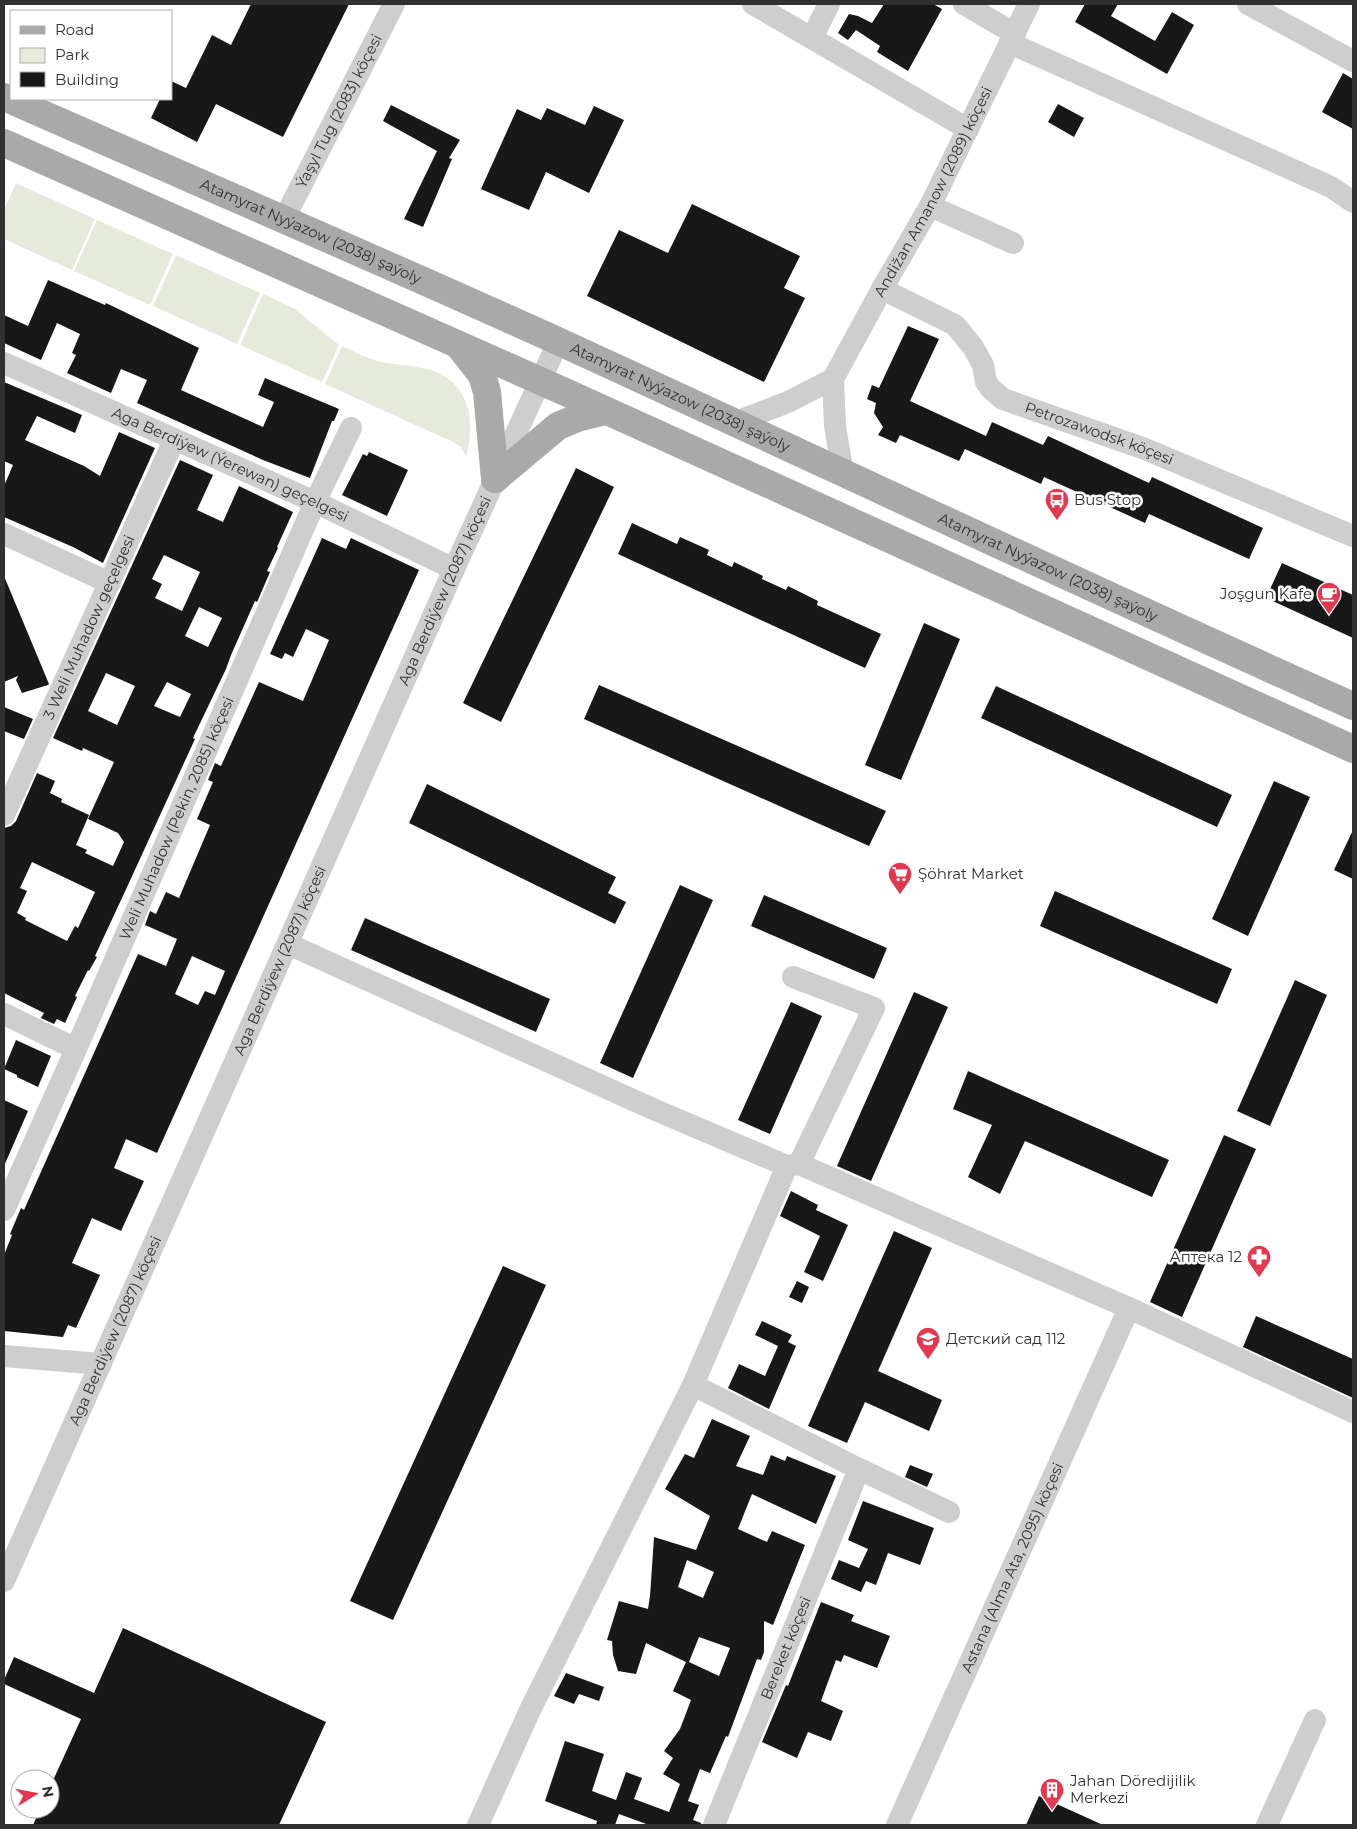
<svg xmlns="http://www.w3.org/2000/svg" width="1357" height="1829" font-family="Montserrat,sans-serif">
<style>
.green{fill:#e5eadd}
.building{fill:#181818;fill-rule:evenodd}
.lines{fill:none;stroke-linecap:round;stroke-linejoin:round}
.minor{stroke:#cecece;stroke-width:22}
.major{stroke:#a9a9a9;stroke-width:28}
.labels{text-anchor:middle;stroke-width:5;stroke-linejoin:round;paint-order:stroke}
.street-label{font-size:15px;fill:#313131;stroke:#fff}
.poi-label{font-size:15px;fill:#313131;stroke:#fff;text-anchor:start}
</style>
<rect width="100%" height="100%" fill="#fff"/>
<path class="green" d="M 16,183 L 95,219 L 72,270 L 4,239 L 4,210 Z
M 97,220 L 173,254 L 150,305 L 74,271 Z
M 176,255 L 260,293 L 237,344 L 153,306 Z
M 263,294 L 295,309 L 339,345 L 322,382 L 240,345 Z
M 342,346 C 355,352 368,359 381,362 C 396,365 412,365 427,369 C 468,380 477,419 466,456 L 461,447 L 455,443 L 325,384 Z"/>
<path class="building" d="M 251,4 L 349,4 L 283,137 L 216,104 L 197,142 L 151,118 L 160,99 L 171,99 L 171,81 L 186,88 L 212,35 L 231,45 Z
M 884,4 L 933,4 L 942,9 L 908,71 L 877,52 L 880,46 L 856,30 L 848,40 L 838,33 L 849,14 L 858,16 L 872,23 Z
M 1085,4 L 1118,4 L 1111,16 L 1155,41 L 1172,12 L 1194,25 L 1167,74 L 1075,22 Z
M 1343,73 L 1353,79 L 1353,129 L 1322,112 Z
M 1058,104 L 1084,118 L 1074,137 L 1048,122 Z
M 391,105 L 460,140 L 449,158 L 452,159 L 423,227 L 404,219 L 437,151 L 383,121 Z
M 594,106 L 624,120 L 589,193 L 546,172 L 529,210 L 481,189 L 517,109 L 541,120 L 547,108 L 585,125 Z
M 692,204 L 800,256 L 784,288 L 805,298 L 764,382 L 587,296 L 619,230 L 668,253 Z
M 48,280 L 105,305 L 106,303 L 199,348 L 181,390 L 263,427 L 274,402 L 258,395 L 265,378 L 339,409 L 334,421 L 332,421 L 310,478 L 263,460 L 137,403 L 147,380 L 121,369 L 111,393 L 67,373 L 76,355 L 72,353 L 80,334 L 57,323 L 41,360 L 4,343 L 4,315 L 28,326 Z
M 908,326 L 939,339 L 910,401 L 986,436 L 992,422 L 1043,445 L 1048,436 L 1149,483 L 1152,477 L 1263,528 L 1249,559 L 1149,514 L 1145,523 L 1044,477 L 1041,484 L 965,449 L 959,461 L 900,435 L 896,443 L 878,435 L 883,427 L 874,413 L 876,403 L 867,399 L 872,385 L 879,388 Z
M 4,382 L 82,415 L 75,433 L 37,416 L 25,440 L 84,466 L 100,476 L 119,432 L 155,448 L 103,563 L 73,547 L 4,517 L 4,486 L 13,465 L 4,461 Z
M 369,452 L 408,470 L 387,516 L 342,495 L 363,454 L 367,456 Z
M 180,460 L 213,475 L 197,510 L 223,522 L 239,486 L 293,512 L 277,547 L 278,548 L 267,571 L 270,572 L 258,600 L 257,602 L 255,601 L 231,655 L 226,669 L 193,738 L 195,739 L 128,885 L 95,956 L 97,957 L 89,971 L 88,970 L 75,996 L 77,997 L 65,1023 L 57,1019 L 54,1024 L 41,1018 L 44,1013 L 4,993 L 4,828 L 11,826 L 16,821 L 37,773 L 55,781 L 50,793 L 62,799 L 61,802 L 89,815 L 76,845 L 87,850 L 85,853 L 113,866 L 124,842 L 118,833 L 88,819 L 114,762 L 83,748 L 82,751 L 53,738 ZM 164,555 L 200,572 L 182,611 L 155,598 L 162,584 L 152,579 ZM 199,607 L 222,618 L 208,647 L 185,636 ZM 106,673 L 135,686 L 117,725 L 88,711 ZM 167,682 L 191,694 L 180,717 L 154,706 ZM 32,862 L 95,892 L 78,928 L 75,926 L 67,941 L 25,920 L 26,918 L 17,913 L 27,891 L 20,888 Z
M 576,468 L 614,487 L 501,722 L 463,703 Z
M 632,523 L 677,544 L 680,537 L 709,550 L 707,555 L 732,567 L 734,562 L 763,576 L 762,579 L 786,590 L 788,586 L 818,601 L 817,605 L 881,634 L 865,668 L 618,554 Z
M 322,538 L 346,549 L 351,538 L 419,570 L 157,1153 L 126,1139 L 114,1168 L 144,1181 L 121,1231 L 92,1218 L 72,1263 L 100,1275 L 76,1328 L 68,1325 L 63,1337 L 4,1331 L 4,1255 L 12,1235 L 10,1234 L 21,1208 L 24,1210 L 138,954 L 166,966 L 177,939 L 145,925 L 150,911 L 156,914 L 166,892 L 179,898 L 210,825 L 197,819 L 213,782 L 208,780 L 215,763 L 221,766 L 259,682 L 303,701 L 329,640 L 306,629 L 293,657 L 285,653 L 282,659 L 270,654 ZM 192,956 L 225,971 L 215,995 L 205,991 L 198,1005 L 175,994 Z
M 1282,563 L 1353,595 L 1353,638 L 1266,598 Z
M 4,576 L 49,684 L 48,685 L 22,693 L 16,680 L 18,676 L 4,682 Z
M 924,623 L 960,639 L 901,780 L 865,765 Z
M 599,685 L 886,811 L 869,846 L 584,719 Z
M 996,686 L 1232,795 L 1217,827 L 981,718 Z
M 4,707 L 33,719 L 24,739 L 4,731 Z
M 1274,781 L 1310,797 L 1248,936 L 1212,919 Z
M 427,784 L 616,877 L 608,893 L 626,902 L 615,924 L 409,823 Z
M 1353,830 L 1353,879 L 1334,870 Z
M 680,885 L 713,900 L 633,1078 L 600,1063 Z
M 1055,891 L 1232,969 L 1217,1004 L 1040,926 Z
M 764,895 L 887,948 L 874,979 L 751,926 Z
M 365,918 L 550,999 L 536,1032 L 351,950 Z
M 1295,980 L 1327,995 L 1270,1126 L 1237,1111 Z
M 914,992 L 948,1007 L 871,1181 L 837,1166 Z
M 791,1002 L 822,1016 L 770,1134 L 738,1120 Z
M 16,1040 L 51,1056 L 38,1087 L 17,1077 L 17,1075 L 4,1069 Z
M 968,1071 L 1169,1160 L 1152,1197 L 1025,1141 L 1000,1194 L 968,1177 L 992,1125 L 953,1109 Z
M 4,1100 L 28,1111 L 4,1166 Z
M 1224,1135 L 1256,1149 L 1182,1317 L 1150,1302 Z
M 791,1191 L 818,1205 L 816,1210 L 848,1225 L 823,1281 L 804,1272 L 820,1236 L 780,1216 Z
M 894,1231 L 932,1248 L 878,1371 L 942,1400 L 929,1431 L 865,1402 L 847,1443 L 808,1426 Z
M 503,1266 L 546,1285 L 393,1620 L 350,1601 Z
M 797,1281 L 809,1287 L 802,1303 L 789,1297 Z
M 1256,1316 L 1353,1359 L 1353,1398 L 1243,1347 Z
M 762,1321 L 792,1335 L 788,1342 L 796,1346 L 769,1409 L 728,1388 L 739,1364 L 765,1376 L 778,1346 L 755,1335 Z
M 712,1419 L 750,1436 L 736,1466 L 763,1475 L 771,1455 L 785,1461 L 787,1456 L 836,1476 L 816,1524 L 752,1494 L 738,1529 L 767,1542 L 772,1531 L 805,1545 L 773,1625 L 764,1621 L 764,1652 L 761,1660 L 757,1659 L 728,1737 L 726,1736 L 710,1773 L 700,1769 L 688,1801 L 699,1805 L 693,1820 L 701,1823 L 701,1825 L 649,1825 L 619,1814 L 615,1825 L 596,1825 L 597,1821 L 545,1801 L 565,1741 L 604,1754 L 592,1791 L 616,1800 L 626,1772 L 642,1778 L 634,1799 L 669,1812 L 680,1784 L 663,1774 L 673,1758 L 664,1751 L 680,1729 L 691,1700 L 673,1691 L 686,1662 L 646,1643 L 636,1674 L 618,1671 L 613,1655 L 612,1641 L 607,1640 L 619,1601 L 648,1609 L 650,1596 L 654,1537 L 696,1550 L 710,1516 L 665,1489 L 685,1454 L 694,1458 ZM 687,1560 L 714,1572 L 703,1598 L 678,1587 ZM 699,1637 L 730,1648 L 719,1676 L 689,1662 Z
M 910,1465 L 933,1474 L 927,1487 L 905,1477 Z
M 863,1501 L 934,1528 L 920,1565 L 888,1553 L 876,1585 L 866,1581 L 861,1592 L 831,1579 L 839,1560 L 859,1568 L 868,1549 L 848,1540 Z
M 821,1602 L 854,1615 L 851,1621 L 890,1636 L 877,1668 L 844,1655 L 841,1662 L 836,1660 L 821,1701 L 843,1711 L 831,1741 L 808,1732 L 797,1758 L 762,1742 L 786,1685 L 788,1686 Z
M 123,1628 L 326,1722 L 279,1825 L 33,1825 L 40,1809 L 50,1809 L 50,1787 L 81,1719 L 4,1684 L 4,1680 L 14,1657 L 94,1693 Z
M 566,1673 L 604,1687 L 599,1701 L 579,1694 L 574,1704 L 554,1696 Z
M 1039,1796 L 1103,1825 L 1026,1825 Z"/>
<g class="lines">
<g class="minor">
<path d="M 753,4 L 968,129"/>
<path d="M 964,4 L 1015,34"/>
<path d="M 1248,4 L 1353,61"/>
<path d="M 812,38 L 829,4"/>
<path d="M 1010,43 L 1331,187 L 1353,202"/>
<path d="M 930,206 L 1013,243"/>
<path id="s1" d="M 284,219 L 394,4"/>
<path id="s2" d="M 882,289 L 955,325 L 973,347 L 983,365 L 986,382 L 990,388 L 1003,399 L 1145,449 L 1353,536"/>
<path id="s3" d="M 4,363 L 315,502 L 454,569"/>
<path d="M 733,423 L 788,402 L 833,379"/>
<path id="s4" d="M 843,474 L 835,426 L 833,379 L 882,289 L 930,206 L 1029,4"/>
<path d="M 4,534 L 110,583"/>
<path id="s5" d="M 4,815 L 174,440"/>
<path d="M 288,944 L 653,1109 L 787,1166 L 799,1164 L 1129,1308 L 1353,1412"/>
<path d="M 793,977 L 874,1008 L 799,1164"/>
<path d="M 4,1014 L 76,1049"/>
<path id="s6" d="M 4,1210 L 76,1049 L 315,502 L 351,428"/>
<path d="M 4,1356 L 101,1364"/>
<path d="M 693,1385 L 859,1469 L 949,1512"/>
<path id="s7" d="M 4,1581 L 454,569 L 558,342"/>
<path d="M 478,1825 L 531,1708 L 693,1385 L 787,1166"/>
<path id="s8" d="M 714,1825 L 859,1469"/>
<path id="s9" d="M 897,1825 L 1129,1308"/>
<path d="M 1267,1825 L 1315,1720"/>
</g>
<g class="major">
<path id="s10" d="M 4,97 C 190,179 377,259 562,343 C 826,464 1088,588 1353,706"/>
<path d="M 4,143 L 563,391 L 1353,749"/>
<path d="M 460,347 L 482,375 L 487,392 L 495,479"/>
<path d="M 495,479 L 558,426 L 577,418 L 606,411"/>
</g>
</g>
<defs>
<symbol id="bus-pin" viewBox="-11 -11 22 30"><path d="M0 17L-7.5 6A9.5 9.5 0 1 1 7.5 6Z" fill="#e23952" stroke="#fff"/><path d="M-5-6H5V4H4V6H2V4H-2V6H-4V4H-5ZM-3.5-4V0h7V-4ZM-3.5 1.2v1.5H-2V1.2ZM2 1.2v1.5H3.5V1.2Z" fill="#fff"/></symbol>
<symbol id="cafe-pin" viewBox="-11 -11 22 30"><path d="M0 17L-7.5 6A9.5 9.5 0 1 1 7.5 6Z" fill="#e23952" stroke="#fff"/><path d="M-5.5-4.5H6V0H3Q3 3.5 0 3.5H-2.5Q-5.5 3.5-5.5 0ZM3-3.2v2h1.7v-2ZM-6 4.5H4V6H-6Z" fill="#fff"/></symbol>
<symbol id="supermarket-pin" viewBox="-11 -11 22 30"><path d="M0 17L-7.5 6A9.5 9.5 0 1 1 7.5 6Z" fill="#e23952" stroke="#fff"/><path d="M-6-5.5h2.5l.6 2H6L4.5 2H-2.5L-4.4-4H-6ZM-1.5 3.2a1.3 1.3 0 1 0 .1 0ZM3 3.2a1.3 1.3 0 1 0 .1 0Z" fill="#fff"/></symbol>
<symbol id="pharmacy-pin" viewBox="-11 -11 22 30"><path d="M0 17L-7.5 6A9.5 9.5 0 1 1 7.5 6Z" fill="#e23952" stroke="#fff"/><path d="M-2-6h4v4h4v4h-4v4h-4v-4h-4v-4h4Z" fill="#fff"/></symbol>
<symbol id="school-pin" viewBox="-11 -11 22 30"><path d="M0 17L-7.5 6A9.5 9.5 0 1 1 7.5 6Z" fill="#e23952" stroke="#fff"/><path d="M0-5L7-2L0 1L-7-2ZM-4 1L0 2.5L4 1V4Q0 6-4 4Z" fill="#fff"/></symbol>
<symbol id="building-pin" viewBox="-11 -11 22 30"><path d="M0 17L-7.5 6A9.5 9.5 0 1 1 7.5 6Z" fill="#e23952" stroke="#fff"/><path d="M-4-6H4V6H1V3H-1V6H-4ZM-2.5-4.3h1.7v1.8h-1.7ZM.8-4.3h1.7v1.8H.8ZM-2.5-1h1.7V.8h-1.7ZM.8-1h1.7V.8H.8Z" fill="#fff"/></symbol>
</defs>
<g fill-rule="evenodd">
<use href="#bus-pin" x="1043" y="486" width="28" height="38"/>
<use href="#cafe-pin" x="1315" y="580" width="28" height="38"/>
<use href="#supermarket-pin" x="886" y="860" width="28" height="38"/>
<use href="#pharmacy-pin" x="1245" y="1243" width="28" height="38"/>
<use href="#school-pin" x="914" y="1325" width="28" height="38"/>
<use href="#building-pin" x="1038" y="1776" width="28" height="38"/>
</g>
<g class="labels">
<g class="street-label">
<text dy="5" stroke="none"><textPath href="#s1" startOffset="121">Ýaşyl Tug (2083) köçesi</textPath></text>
<text dy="5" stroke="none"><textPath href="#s4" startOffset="308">Andižan Amanow (2089) köçesi</textPath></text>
<text dy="5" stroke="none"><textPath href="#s10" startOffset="335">Atamyrat Nyýazow (2038) şaýoly</textPath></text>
<text dy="5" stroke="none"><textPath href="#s10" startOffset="740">Atamyrat Nyýazow (2038) şaýoly</textPath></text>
<text dy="5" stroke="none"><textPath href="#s2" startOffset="274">Petrozawodsk köçesi</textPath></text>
<text dy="5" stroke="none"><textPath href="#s3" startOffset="248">Aga Berdiýew (Ýerewan) geçelgesi</textPath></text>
<text dy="5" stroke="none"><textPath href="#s10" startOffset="1145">Atamyrat Nyýazow (2038) şaýoly</textPath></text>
<text dy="5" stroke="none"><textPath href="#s7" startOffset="1084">Aga Berdiýew (2087) köçesi</textPath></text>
<text dy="5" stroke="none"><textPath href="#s5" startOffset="206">3 Weli Muhadow geçelgesi</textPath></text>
<text dy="5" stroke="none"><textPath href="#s6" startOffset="428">Weli Muhadow (Pekin, 2085) köçesi</textPath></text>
<text dy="5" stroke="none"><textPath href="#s7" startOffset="679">Aga Berdiýew (2087) köçesi</textPath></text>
<text dy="5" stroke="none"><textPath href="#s7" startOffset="274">Aga Berdiýew (2087) köçesi</textPath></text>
<text dy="5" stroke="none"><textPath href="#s9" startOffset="282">Astana (Alma Ata, 2095) köçesi</textPath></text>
<text dy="5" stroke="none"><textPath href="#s8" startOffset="191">Bereket köçesi</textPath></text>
</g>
<g class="poi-label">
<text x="1074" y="505">Bus Stop</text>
<text x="1312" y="599" text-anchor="end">Joşgun Kafe</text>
<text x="918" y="879">Şöhrat Market</text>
<text x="1242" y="1262" text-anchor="end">Аптека 12</text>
<text x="946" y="1344">Детский сад 112</text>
<text x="1070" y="1786">Jahan Döredijilik<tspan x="1070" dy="17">Merkezi</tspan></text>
</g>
</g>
<rect width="1357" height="1829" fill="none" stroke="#313131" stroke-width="10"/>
<rect x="10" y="10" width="162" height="90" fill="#ffffff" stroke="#adadad"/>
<rect x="20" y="26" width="25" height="8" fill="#a9a9a9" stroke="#adadad"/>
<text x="55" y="35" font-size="15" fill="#313131">Road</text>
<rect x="20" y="48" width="25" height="15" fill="#e5eadd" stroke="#adadad"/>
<text x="55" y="60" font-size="15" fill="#313131">Park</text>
<rect x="20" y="72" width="25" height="15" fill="#181818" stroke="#adadad"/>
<text x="55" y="85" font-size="15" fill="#313131">Building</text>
<g transform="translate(35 1794) rotate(80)"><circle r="24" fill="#ffffff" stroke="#adadad"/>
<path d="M0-4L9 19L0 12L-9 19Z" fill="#e23952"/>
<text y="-8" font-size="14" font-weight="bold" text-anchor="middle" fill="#313131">N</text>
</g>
</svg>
